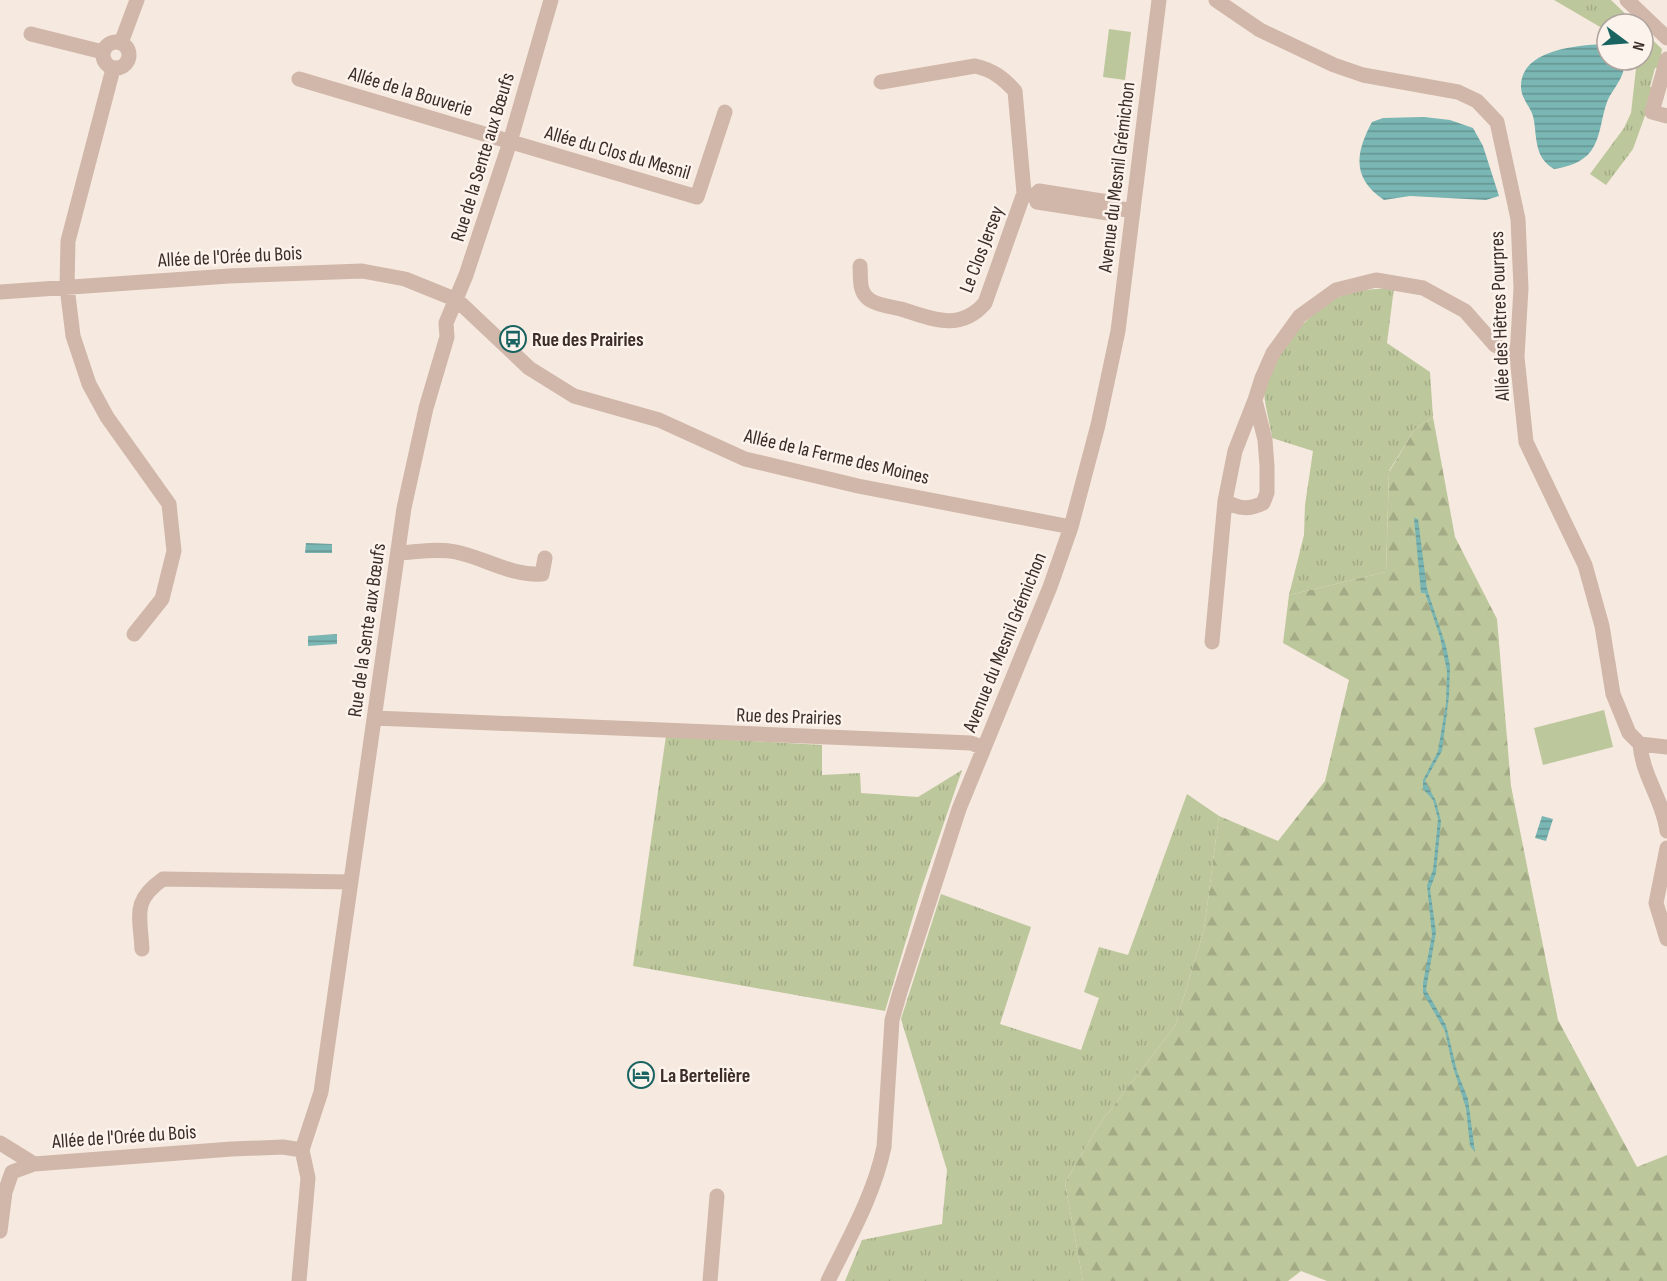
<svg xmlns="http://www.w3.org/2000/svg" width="1667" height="1281" font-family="'Sofia Sans Condensed',sans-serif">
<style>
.grass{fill:url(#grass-tufts)}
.forest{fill:url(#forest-firs)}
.garden{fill:#bdc79c}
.water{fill:url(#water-rules)}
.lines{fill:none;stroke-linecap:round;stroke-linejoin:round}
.minor{stroke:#d0b7a9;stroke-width:15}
.labels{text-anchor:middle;stroke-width:5;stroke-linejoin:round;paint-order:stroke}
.street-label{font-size:20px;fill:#3c2d29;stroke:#fcf3ec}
.poi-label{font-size:20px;font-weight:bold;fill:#3c2d29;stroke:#fcf3ec;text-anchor:start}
</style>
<defs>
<pattern id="grass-tufts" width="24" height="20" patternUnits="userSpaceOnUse" patternTransform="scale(1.5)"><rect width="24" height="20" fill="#bdc79c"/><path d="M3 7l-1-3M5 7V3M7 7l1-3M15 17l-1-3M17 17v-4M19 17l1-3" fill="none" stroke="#a3ab86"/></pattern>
<pattern id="forest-firs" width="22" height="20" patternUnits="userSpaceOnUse" patternTransform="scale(1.5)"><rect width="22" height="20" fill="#bdc79c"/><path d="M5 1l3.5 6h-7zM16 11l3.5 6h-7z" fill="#a3ab86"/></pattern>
<pattern id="water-rules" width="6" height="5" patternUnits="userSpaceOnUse" patternTransform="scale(1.5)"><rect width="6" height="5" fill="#7ab6b3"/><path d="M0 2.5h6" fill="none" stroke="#659492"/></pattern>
</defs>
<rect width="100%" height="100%" fill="#f6e9df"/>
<path class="grass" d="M 1554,0 L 1611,0 L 1636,24 L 1607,24 L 1607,31 Z
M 1643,31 L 1662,49 L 1659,68 L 1655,68 L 1650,87 L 1655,88 L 1633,149 L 1606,185 L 1590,174 L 1624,128 L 1631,113 L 1637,60 L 1643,60 Z
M 1394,288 L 1387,343 L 1430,372 L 1433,417 L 1415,429 L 1389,471 L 1386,572 L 1289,595 L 1304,535 L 1305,505 L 1313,451 L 1272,438 C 1270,423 1265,407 1264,392 C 1264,360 1312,309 1339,297 C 1354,289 1377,289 1394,288 Z
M 666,736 L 822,745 L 822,775 L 860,773 L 861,793 L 918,797 L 962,770 L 921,890 L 885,1011 L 633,966 Z
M 1187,794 L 1219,816 L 1204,930 L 1175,1026 L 1098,1126 L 1065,1183 L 1083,1281 L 845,1281 L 862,1240 L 942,1224 L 947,1170 L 901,1019 L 941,894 L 1031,927 L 1000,1024 L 1081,1050 L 1099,998 L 1084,992 L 1099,947 L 1128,955 Z"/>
<path class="forest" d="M 1433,417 L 1455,537 L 1497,619 L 1511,786 L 1558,1020 L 1637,1167 L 1667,1155 L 1667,1281 L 1327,1281 L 1301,1271 L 1288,1281 L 1083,1281 L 1065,1183 L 1098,1126 L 1175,1026 L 1204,930 L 1219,816 L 1278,841 L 1325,781 L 1349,680 L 1283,643 L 1289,595 L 1386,572 L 1389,472 L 1415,429 Z"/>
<path class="garden" d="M 1109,29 L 1131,32 L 1125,80 L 1103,77 Z
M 1604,710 L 1613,747 L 1543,765 L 1534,728 Z"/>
<path class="water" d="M 1607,44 L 1607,60 L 1624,60 C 1626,78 1613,87 1607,102 C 1601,118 1601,137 1591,151 C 1582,163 1567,167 1554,169 C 1535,158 1537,140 1534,121 C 1533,108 1521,100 1521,87 C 1520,49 1579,45 1607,44 Z
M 1424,117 L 1450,120 L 1473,128 L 1483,146 L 1499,196 L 1486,200 L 1410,196 L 1384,200 C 1352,178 1355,154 1372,122 L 1383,118 Z
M 1414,518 L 1418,519 L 1427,589 L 1446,646 L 1450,666 L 1449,696 L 1442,751 L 1425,781 L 1436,801 L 1441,821 L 1436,873 L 1430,889 L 1436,932 L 1426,990 L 1446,1025 L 1457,1071 L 1468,1099 L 1475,1152 L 1470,1146 L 1466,1108 L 1452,1064 L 1445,1031 L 1423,993 L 1423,983 L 1432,935 L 1427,885 L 1433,870 L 1438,819 L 1433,800 L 1423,789 L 1423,780 L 1438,751 L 1446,703 L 1447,671 L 1440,637 L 1425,593 L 1421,593 Z
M 306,543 L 332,544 L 332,553 L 305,553 Z
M 337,634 L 337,644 L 308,646 L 308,636 Z
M 1542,816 L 1553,819 L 1546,841 L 1535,838 Z"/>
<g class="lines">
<path class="minor" d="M 1216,0 L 1260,30 L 1334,65 L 1363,75 L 1458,92 L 1477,101 L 1497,122 L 1518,219 L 1521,288 L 1517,357 L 1526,442 L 1585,565 L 1602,626 L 1613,694 L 1629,733 L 1640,744 C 1642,775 1663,800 1667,831
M 1627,0 L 1667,38
M 31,34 L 103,52
M103 55a13 13 0 1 1 26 0a13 13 0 1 1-26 0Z
M 121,43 L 137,0
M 1667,59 L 1652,112 L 1667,116
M 113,69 L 68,241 L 67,287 L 73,336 L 89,384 L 107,417 L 169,504 L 174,551 L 162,599 L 134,634
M 299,79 L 697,197 L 725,112
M 1030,195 L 1035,196 L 1037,202 L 1108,213 L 1111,207
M 1035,196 L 1039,191 L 1108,202 L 1111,207 L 1133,211
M 860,266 C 861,278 858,292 870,300 C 877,305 892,307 901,309 C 932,319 960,332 985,303 L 1024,193 L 1015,91 C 1003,78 993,70 975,66 L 881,82
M 0,292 L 229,276 L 362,271 L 405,279 L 457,300 L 529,368 L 574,396 L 659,420 L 745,459 L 858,486 L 1071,527
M 1225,501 L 1235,451 L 1255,400
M 399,553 C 417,552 438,548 456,552 C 485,558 511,576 542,574 L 545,558
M 1212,642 L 1225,501 C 1239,509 1249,510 1263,503 L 1267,493 L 1267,466 L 1265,440 L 1255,400 L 1262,378 L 1273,353 L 1300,316 L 1336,290 L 1376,280 L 1423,288 L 1465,311 L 1495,345 L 1517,357
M 375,718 L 971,743 L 984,748
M 1640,744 L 1667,747
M 1667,848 L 1656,903 L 1667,939
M 142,949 C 140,914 132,901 163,879 L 351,882
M 0,1143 L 34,1164
M 0,1231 L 5,1192 L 12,1172 L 34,1164 L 232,1149 L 283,1147 L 302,1150
M 299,1281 L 308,1178 L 302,1150 L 321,1092 L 404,508 L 426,408 L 447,337 L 446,323 L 466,275 L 510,142 L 551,0
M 710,1281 L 717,1196
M 828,1281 C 849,1238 874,1195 884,1147 L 892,1020 L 900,992 L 959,809 L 1050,587 L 1071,527 L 1098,425 L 1118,331 L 1159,0"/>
</g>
<defs>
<symbol id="bus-ring" viewBox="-11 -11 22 22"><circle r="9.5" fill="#fcf3ec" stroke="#196361" stroke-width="1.5"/><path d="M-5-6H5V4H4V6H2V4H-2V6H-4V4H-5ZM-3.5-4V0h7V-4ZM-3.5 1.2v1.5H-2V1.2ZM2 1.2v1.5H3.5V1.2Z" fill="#196361"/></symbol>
<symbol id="hotel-ring" viewBox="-11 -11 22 22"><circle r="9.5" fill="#fcf3ec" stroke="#196361" stroke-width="1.5"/><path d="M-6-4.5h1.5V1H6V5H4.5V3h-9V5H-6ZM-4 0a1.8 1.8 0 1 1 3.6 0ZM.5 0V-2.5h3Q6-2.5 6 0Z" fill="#196361"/></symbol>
</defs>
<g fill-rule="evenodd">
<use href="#bus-ring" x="498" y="324" width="30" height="30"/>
<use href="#hotel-ring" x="626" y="1060" width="30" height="30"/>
</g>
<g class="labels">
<g class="street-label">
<text transform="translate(411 91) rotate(17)" y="7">Allée de la Bouverie</text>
<text transform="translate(618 152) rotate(16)" y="7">Allée du Clos du Mesnil</text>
<text transform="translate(482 157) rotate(-73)" y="7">Rue de la Sente aux Bœufs</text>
<text transform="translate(1116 177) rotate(-83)" y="7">Avenue du Mesnil Grémichon</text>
<text transform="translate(981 249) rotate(-69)" y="7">Le Clos Jersey</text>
<text transform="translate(230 256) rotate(-3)" y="7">Allée de l'Orée du Bois</text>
<text transform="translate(1499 316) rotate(-92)" y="7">Allée des Hêtres Pourpres</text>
<text transform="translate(837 456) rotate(13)" y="7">Allée de la Ferme des Moines</text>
<text transform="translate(366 630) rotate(-82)" y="7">Rue de la Sente aux Bœufs</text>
<text transform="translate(1004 642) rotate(-68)" y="7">Avenue du Mesnil Grémichon</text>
<text transform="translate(789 716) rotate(2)" y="7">Rue des Prairies</text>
<text transform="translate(124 1136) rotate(-4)" y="7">Allée de l'Orée du Bois</text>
</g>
<g class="poi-label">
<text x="532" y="346">Rue des Prairies</text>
<text x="660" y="1082">La Bertelière</text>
</g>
</g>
<g transform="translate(1625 42) rotate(106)"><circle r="28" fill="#fcf3ec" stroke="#afa49e" stroke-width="1.5"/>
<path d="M0-4.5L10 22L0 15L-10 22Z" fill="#196361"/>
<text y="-9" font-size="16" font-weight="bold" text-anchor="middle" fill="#3c2d29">N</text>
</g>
</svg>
